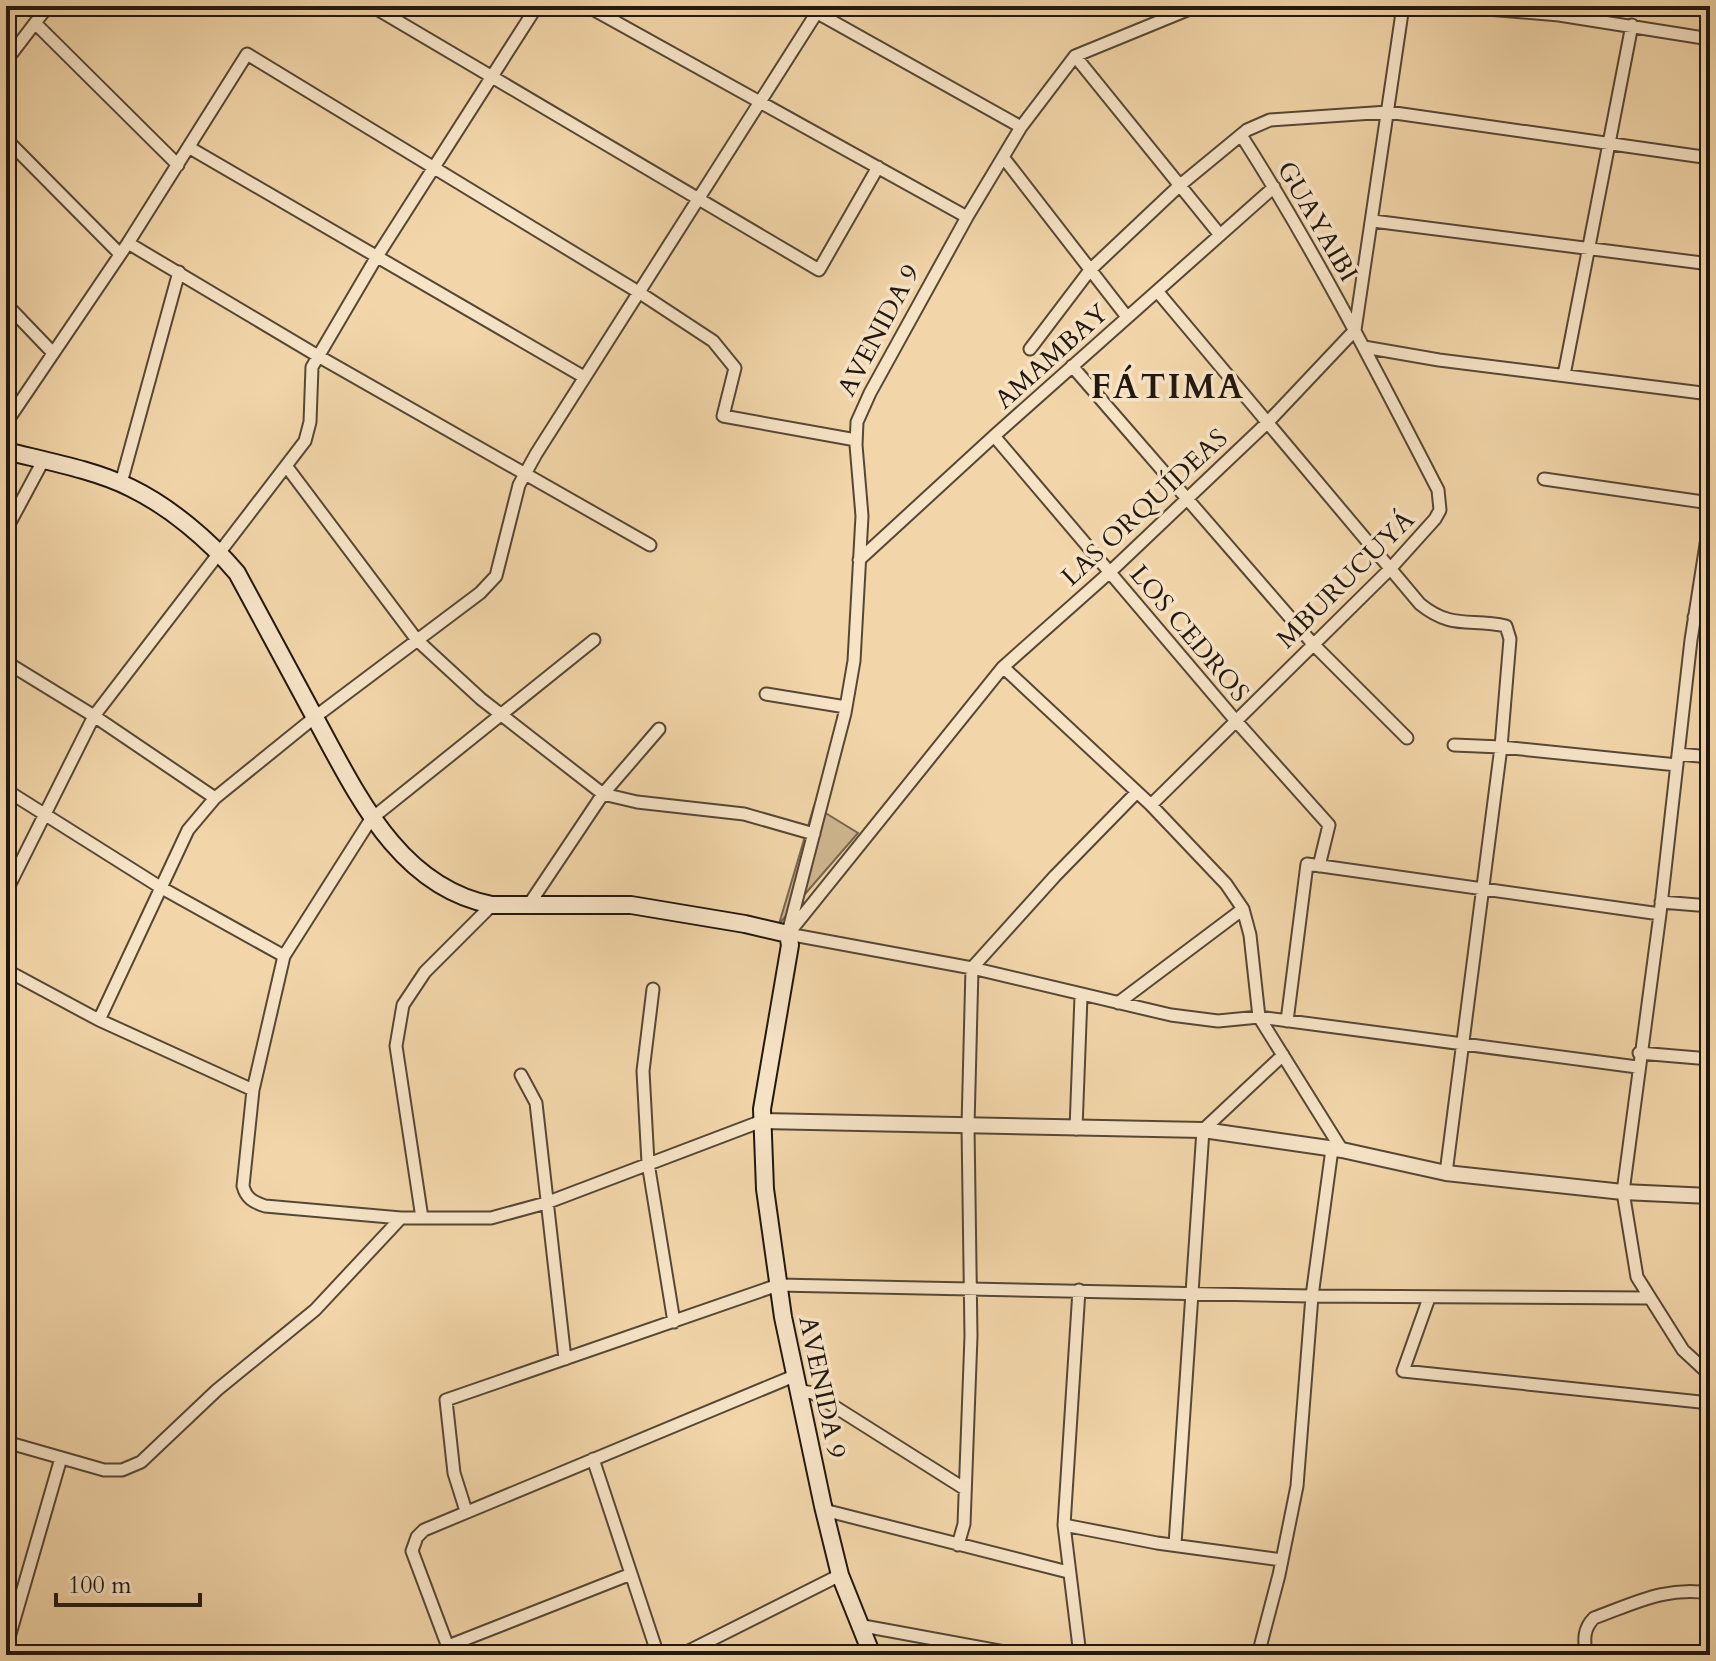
<svg xmlns="http://www.w3.org/2000/svg" width="1716" height="1661" font-family="Cardo,serif">
<style>
.green{fill:#cfb68f;stroke:#78664e;stroke-width:2}
.lines{fill:none;stroke-linecap:round;stroke-linejoin:round}
.minor-casing{stroke:#564735;stroke-width:15}
.tertiary-casing{stroke:#564735;stroke-width:18}
.secondary-casing{stroke:#22170e;stroke-width:20}
.minor{stroke:#f7e4c7;stroke-width:11}
.tertiary{stroke:#f7e4c7;stroke-width:14}
.secondary{stroke:#f7e4c7;stroke-width:16}
.labels{text-anchor:middle;stroke-width:7;stroke-linejoin:round;paint-order:stroke}
.street-label{font-size:26px;fill:#22170e;stroke:#f7e4c7}
.district-label{font-size:34px;font-weight:bold;letter-spacing:2px;fill:#22170e;stroke:#f7e4c7}
</style>
<rect width="100%" height="100%" fill="#f2d6a9"/>
<filter id="stains"><feTurbulence type="fractalNoise" baseFrequency=".0025" numOctaves="4"/><feColorMatrix values="0 0 0 0 .2 0 0 0 0 .09 0 0 0 0 .02 0 0 0 .5 -.17"/></filter>
<radialGradient id="worn" r=".72"><stop offset=".6" stop-color="#630" stop-opacity="0"/><stop offset="1" stop-color="#630" stop-opacity=".3"/></radialGradient>
<path class="green" d="M 814,806 L 858,833 L 779,924 Z"/>
<g class="lines">
<defs>
<path id="minor" d="M 372,6 L 819,270 L 878,167
M 587,6 L 967,217
M 805,6 L 1021,127
M 1451,6 L 1559,15 L 1710,39
M 35,23 L 178,165
M 1075,56 L 1220,235
M 6,61 L 48,6
M 6,139 L 120,254
M 190,148 L 584,377
M 1003,157 L 1127,317
M 1373,221 L 1710,264
M 128,243 L 318,356 L 650,545
M 1157,291 L 1420,604 C 1452,630 1470,618 1506,626 L 1510,639 L 1501,747 L 1446,1173
M 6,304 L 53,353
M 1364,347 L 1439,360 L 1710,394
M 1030,349 L 1090,270 L 1179,186 L 1247,130 L 1270,120 L 1388,112 L 1710,158
M 1072,366 L 1313,644 L 1407,738
M 1564,375 L 1632,25
M 6,423 L 128,243 L 247,54 L 640,293 L 713,341 L 735,368 L 723,416 L 856,440
M 994,436 L 1236,721 L 1329,825 L 1319,866
M 287,467 L 417,640 L 481,699 L 603,794 L 637,802 L 744,814 L 814,834
M 1544,479 L 1710,503
M 121,483 L 179,272
M 1710,519 L 1691,640 L 1660,914 L 1623,1192 L 1637,1277 L 1683,1350 L 1710,1375
M 6,530 L 43,461
M 859,560 L 994,436 L 1274,187
M 1694,617 L 1710,618
M 594,640 L 371,819 L 284,956 L 253,1090 L 243,1186 C 246,1198 253,1202 265,1206 L 401,1218 L 491,1218 L 546,1203 L 762,1121
M 6,662 L 94,716 L 215,798
M 1003,667 L 1151,805 L 1226,884 L 1243,909 L 1250,935 L 1259,1017 L 1342,1150
M 766,694 L 846,707
M 1454,745 L 1501,747 L 1677,765
M 1678,754 L 1710,757
M 6,790 L 160,887 L 284,956
M 1151,805 L 1390,569 L 1435,519 L 1440,510 L 1438,490 C 1376,370 1314,249 1241,135
M 6,892 L 94,716 L 305,441 L 310,422 L 312,367 L 376,258 L 537,6
M 1661,902 L 1710,906
M 530,903 L 603,794 L 659,729
M 789,929 L 845,713 L 854,661 L 862,516 L 856,445 L 857,422 L 870,393 L 967,217 L 1021,127 L 1075,56 L 1197,6
M 788,934 L 1003,667 L 1110,572 L 1268,422 L 1355,330 L 1403,6
M 788,934 L 972,968 L 1171,1015 L 1218,1021 L 1259,1017 L 1637,1067
M 6,970 L 99,1020 L 253,1090
M 653,989 L 643,1071 L 648,1163 L 674,1322
M 1118,1003 L 1243,909
M 99,1020 L 188,830 L 215,798 L 315,717 L 480,593 L 496,576 L 519,485 L 536,454 L 821,6
M 1287,1021 L 1307,864 L 1660,914
M 1639,1053 L 1710,1059
M 521,1075 L 536,1103 L 565,1359
M 1076,1129 L 1081,996
M 422,1218 L 396,1046 L 403,1005 L 425,972 L 492,905
M 1079,1290 L 1064,1525 L 1080,1655
M 1429,1298 L 1403,1371 L 1710,1403
M 797,1390 L 813,1393 L 965,1489
M 6,1442 L 104,1470 L 122,1470 L 141,1462 L 217,1390 L 315,1310 L 401,1218
M 593,1459 L 658,1655
M 824,1510 L 1068,1572
M 466,1511 L 454,1473 L 446,1400 L 778,1285 L 1312,1296 L 1648,1298
M 1064,1525 L 1157,1543 L 1282,1560
M 1175,1544 L 1203,1130 L 1283,1055
M 958,1545 L 964,1524 L 971,1336 L 968,1126 L 972,968 L 1055,876 L 1137,792
M 858,1625 L 1021,1655
M 448,1646 L 631,1574
M 6,1648 L 61,1458
M 451,1655 L 412,1551 L 417,1537 L 424,1530 L 794,1376
M 681,1655 L 840,1575
M 1258,1655 L 1279,1575 L 1297,1486 L 1312,1296 L 1332,1149
M 1586,1655 C 1584,1640 1583,1629 1594,1618 C 1635,1603 1666,1586 1710,1593"/>
<path id="tertiary" d="M 762,1121 L 1203,1130 L 1342,1150 L 1446,1173 L 1623,1192 L 1710,1196"/>
<path id="secondary" d="M 6,451 C 46,461 95,470 131,488 C 170,507 209,540 237,573 C 262,620 288,667 313,714 C 355,790 397,887 492,905 L 631,905 L 745,924 L 788,934 L 790,945 L 762,1109 L 765,1189 L 783,1317 L 823,1506 L 840,1575 L 872,1655"/>
</defs>
<use href="#minor" class="minor-casing"/>
<use href="#tertiary" class="tertiary-casing"/>
<use href="#secondary" class="secondary-casing"/>
<use href="#minor" class="minor"/>
<use href="#tertiary" class="tertiary"/>
<use href="#secondary" class="secondary"/>
</g>
<g class="labels">
<g class="street-label">
<text transform="translate(1318 221) rotate(60)" y="9">GUAYAIBI</text>
<text transform="translate(878 330) rotate(-62)" y="9">AVENIDA 9</text>
<text transform="translate(1051 356) rotate(-42)" y="9">AMAMBAY</text>
<text transform="translate(1144 507) rotate(-43)" y="9">LAS ORQUÍDEAS</text>
<text transform="translate(1345 579) rotate(-45)" y="9">MBURUCUYÁ</text>
<text transform="translate(1190 633) rotate(50)" y="9">LOS CEDROS</text>
<text transform="translate(823 1387) rotate(78)" y="9">AVENIDA 9</text>
</g>
<g class="district-label">
<text x="1168" y="398">FÁTIMA</text>
</g>
</g>
<rect width="1716" height="1661" fill="none" stroke="#f2d6a9" stroke-width="32"/>
<rect x="8" y="8" width="1700" height="1645" fill="none" stroke="#22170e" stroke-width="4"/>
<rect x="16" y="16" width="1684" height="1629" fill="none" stroke="#22170e" stroke-width="2"/>
<path d="M56 1593v12h144v-12" fill="none" stroke="#22170e" stroke-width="4"/>
<text x="68" y="1593" font-size="24" fill="#22170e" stroke="#f7e4c7" stroke-width="6" paint-order="stroke">100 m</text>
<rect width="100%" height="100%" filter="url(#stains)"/>
<rect width="100%" height="100%" fill="url(#worn)"/>
</svg>
